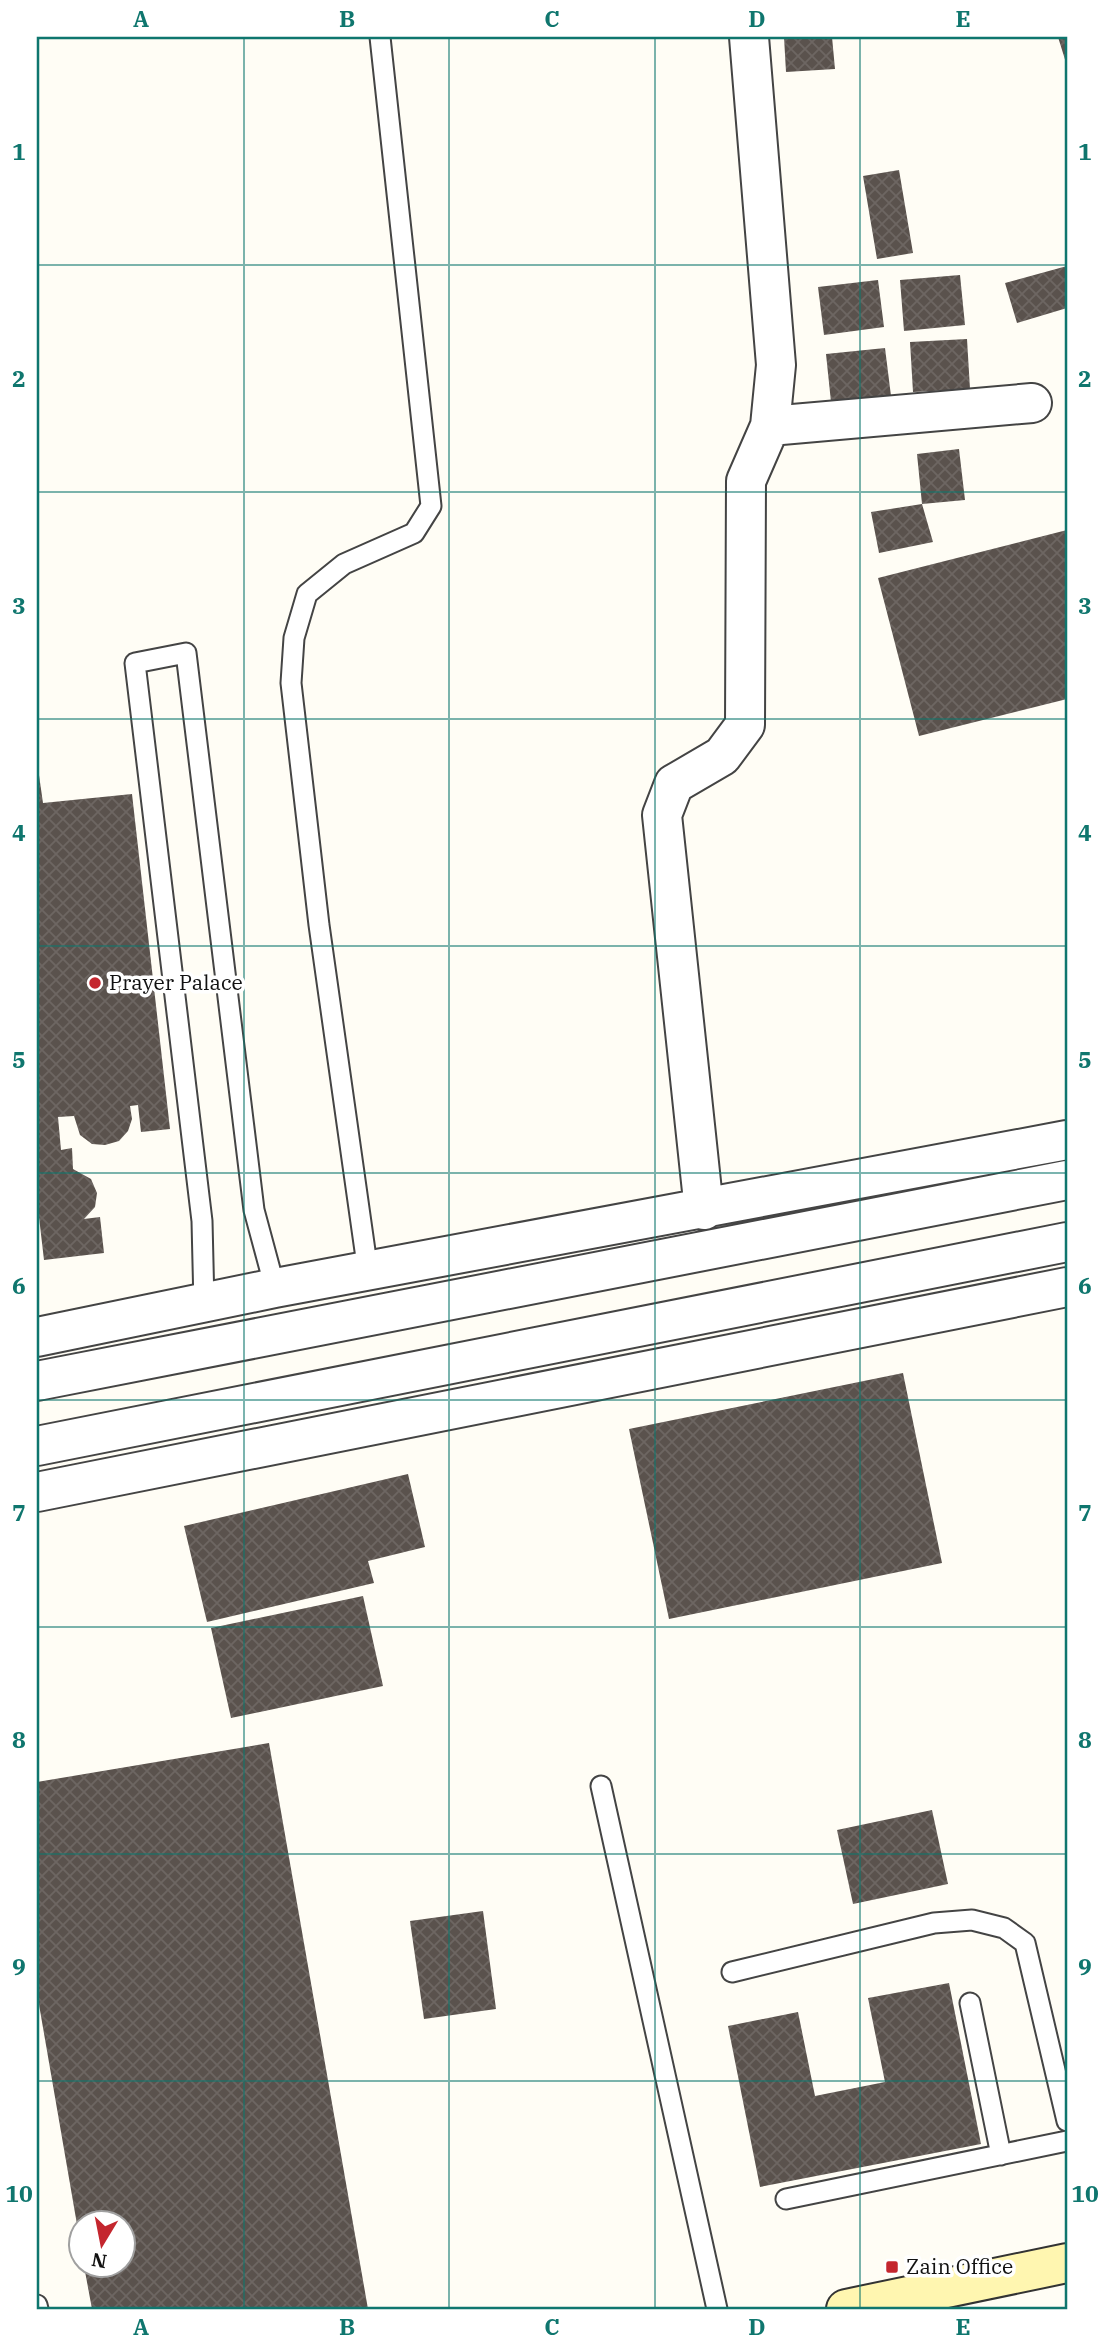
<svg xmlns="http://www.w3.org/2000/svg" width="1104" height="2346" font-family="'IBM Plex Serif',serif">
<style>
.building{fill:url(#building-cross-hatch)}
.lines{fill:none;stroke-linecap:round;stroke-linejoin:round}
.lane-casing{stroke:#444;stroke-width:23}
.street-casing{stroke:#444;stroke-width:42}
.secondary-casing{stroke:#333;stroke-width:42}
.lane{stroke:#fff;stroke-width:19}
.street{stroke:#fff;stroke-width:38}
.secondary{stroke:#fff6b0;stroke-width:38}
.grid{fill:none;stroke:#0f766e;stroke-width:2;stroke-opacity:0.55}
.poi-dot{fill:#c4262e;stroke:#fff;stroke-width:2.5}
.labels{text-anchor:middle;stroke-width:7;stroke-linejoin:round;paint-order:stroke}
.poi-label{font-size:21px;fill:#111;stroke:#fff;text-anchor:start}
.neatline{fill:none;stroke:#0f766e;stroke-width:2.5}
.grid-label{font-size:23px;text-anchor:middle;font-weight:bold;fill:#0f766e}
</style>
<defs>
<pattern id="building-cross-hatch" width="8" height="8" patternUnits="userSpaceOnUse" patternTransform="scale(1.75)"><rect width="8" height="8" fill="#5a524d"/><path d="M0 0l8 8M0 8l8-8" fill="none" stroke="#6d6662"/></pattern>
</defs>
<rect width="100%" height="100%" fill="#fffdf5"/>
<path class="building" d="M 784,37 L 832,37 L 835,69 L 786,72 Z
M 1058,37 L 1067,37 L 1067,66 Z
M 899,170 L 913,253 L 877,259 L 863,176 Z
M 1067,266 L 1067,308 L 1017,323 L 1005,283 Z
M 960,275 L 965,325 L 904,331 L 900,280 Z
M 878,280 L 884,327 L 824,335 L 818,287 Z
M 967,339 L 970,389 L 913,392 L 910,342 Z
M 885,348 L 891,396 L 831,402 L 826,354 Z
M 959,449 L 965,500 L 922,504 L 917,454 Z
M 922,504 L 933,542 L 879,553 L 871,512 Z
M 1067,530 L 1067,699 L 919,736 L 878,578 Z
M 38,768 L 43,803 L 132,794 L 170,1129 L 141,1132 L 138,1105 L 130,1106 L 132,1119 L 128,1131 L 119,1141 L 105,1145 L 92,1144 L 80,1135 L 74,1116 L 58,1117 L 61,1150 L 72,1148 L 73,1169 L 91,1179 L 97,1193 L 95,1207 L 84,1219 L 100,1217 L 104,1253 L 44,1260 L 37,1200 Z
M 903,1373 L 942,1563 L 669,1619 L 629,1429 Z
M 408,1474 L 425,1547 L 368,1561 L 374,1583 L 207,1622 L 184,1526 Z
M 363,1596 L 383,1686 L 231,1718 L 211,1628 Z
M 269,1743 L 368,2309 L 92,2309 L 84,2266 L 122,2266 L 122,2224 L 80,2224 L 79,2236 L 37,1993 L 37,1782 Z
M 932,1810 L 948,1884 L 853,1904 L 837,1830 Z
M 483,1911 L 496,2009 L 424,2019 L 410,1921 Z
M 949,1983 L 981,2144 L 760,2187 L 728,2026 L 798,2012 L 815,2096 L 885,2082 L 868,1998 Z"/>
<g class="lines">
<defs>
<path id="lane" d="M 368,1272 L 319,925 L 291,683 L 294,638 L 307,594 L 344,564 L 414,533 L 431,506 L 380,37
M 204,1305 L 202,1221 L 135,663 L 186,653 L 254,1210 L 275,1288
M 601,1786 L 717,2309
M 732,1972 L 934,1923 L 972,1920 L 1004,1928 L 1025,1943 L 1067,2121
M 970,2003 L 1001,2155
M 786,2199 L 1067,2141
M 37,2305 L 38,2309"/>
<path id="street" d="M 770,426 L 1032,403
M 704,1210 L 662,815 L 674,784 L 722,756 L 745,725 L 746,481 L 770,426 L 776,365 L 749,37
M 37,1337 L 275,1288 L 1067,1140
M 37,1381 L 1067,1180
M 37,1446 L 1067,1242
M 37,1492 L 1067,1287"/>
<path id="secondary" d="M 846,2309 L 1067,2263"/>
</defs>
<use href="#lane" class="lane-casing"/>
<use href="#street" class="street-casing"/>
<use href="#secondary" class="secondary-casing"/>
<use href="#lane" class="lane"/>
<use href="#street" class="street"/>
<use href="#secondary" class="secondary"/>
</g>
<path class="grid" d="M 244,37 L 244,2309M 449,37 L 449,2309M 655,37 L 655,2309M 860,37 L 860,2309M 37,265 L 1067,265M 37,492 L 1067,492M 37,719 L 1067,719M 37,946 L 1067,946M 37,1173 L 1067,1173M 37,1400 L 1067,1400M 37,1627 L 1067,1627M 37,1854 L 1067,1854M 37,2081 L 1067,2081"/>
<g class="poi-dot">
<circle cx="95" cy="983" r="7"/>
<rect x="885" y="2260" width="14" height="14" rx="3.5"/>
</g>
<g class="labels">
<g class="poi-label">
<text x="109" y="990">Prayer Palace</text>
<text x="906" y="2274">Zain Office</text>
</g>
</g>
<rect width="1104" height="2346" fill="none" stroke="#ffffff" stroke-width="77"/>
<g transform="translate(102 2244) rotate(190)"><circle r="33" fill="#ffffff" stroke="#a0a0a0" stroke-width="2"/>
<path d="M0-5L12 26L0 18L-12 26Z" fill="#c4262e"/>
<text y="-10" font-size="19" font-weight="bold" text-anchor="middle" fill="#111111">N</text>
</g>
<rect x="38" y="38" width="1028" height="2270" class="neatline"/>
<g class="grid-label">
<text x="141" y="27">A</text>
<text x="347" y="27">B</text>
<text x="552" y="27">C</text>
<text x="757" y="27">D</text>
<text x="963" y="27">E</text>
<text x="19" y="160">1</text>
<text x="1085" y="160">1</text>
<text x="19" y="387">2</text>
<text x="1085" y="387">2</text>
<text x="19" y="614">3</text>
<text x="1085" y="614">3</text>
<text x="19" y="841">4</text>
<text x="1085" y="841">4</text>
<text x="19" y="1068">5</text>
<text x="1085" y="1068">5</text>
<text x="19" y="1294">6</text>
<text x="1085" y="1294">6</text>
<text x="19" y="1521">7</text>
<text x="1085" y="1521">7</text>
<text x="19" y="1748">8</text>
<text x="1085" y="1748">8</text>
<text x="19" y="1975">9</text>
<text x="1085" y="1975">9</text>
<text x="19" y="2202">10</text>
<text x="1085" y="2202">10</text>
<text x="141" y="2335">A</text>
<text x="347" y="2335">B</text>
<text x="552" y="2335">C</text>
<text x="757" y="2335">D</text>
<text x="963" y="2335">E</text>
</g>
</svg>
